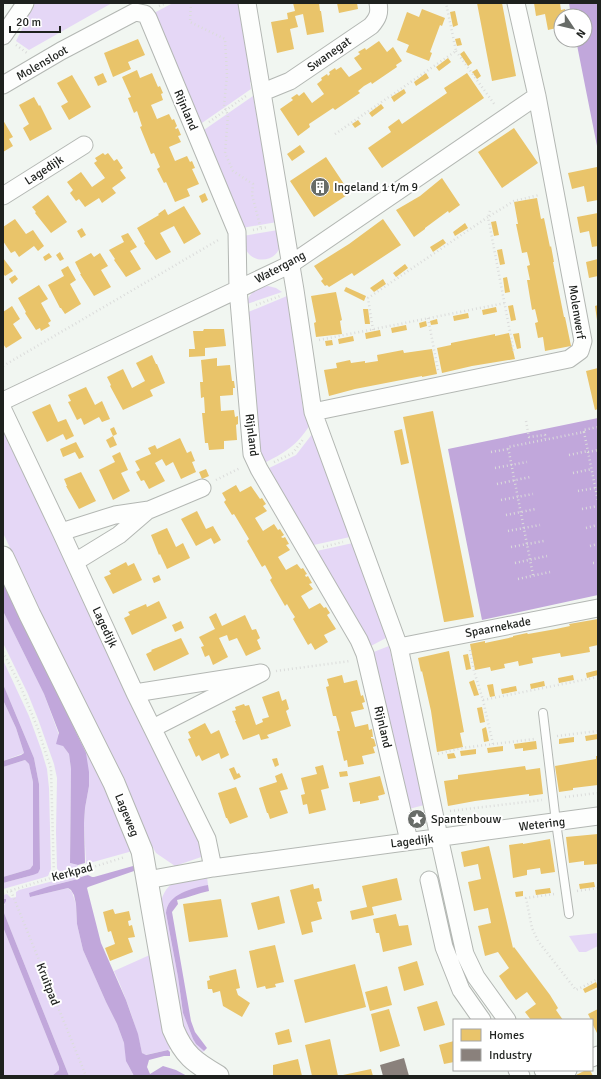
<svg xmlns="http://www.w3.org/2000/svg" width="601" height="1079" font-family="Signika,sans-serif">
<style>
.green{fill:#e5d7f6}
.water{fill:#c1a7db}
.homes{fill:#e9c46a}
.industry{fill:#8a817c}
.lines{fill:none;stroke-linecap:round;stroke-linejoin:round}
.service-casing{stroke:#b3b7b3;stroke-width:10}
.minor-casing{stroke:#b3b7b3;stroke-width:19}
.tertiary-casing{stroke:#b3b7b3;stroke-width:23}
.path{stroke:#dbdcdb;stroke-width:2.5;stroke-dasharray:1 3;stroke-linecap:butt}
.service{stroke:#fdfefd;stroke-width:8}
.minor{stroke:#fdfefd;stroke-width:17}
.tertiary{stroke:#fdfefd;stroke-width:21}
.labels{text-anchor:middle;stroke-width:4;stroke-linejoin:round;paint-order:stroke}
.street-label{font-size:12px;fill:#1e211e;stroke:#fff}
.poi-label{font-size:12px;fill:#1e211e;stroke:#fff;text-anchor:start}
</style>
<rect width="100%" height="100%" fill="#f1f6f1"/>
<path class="green" d="M 35,3 L 112,3 L 29,50 L 16,41 Z
M 173,3 L 241,3 L 255,75 L 250,83 L 251,89 L 199,125 L 152,14 Z
M 253,96 L 277,222 L 242,228 L 201,132 Z
M 278,230 C 279,236 281,244 279,249 C 274,261 257,263 249,254 C 244,249 244,243 243,236 Z
M 268,286 L 276,288 L 282,292 L 247,304 C 248,293 257,288 268,286 Z
M 287,296 L 303,409 L 310,425 C 296,446 285,453 262,464 L 257,455 L 246,313 Z
M 3,431 L 18,459 L 207,855 L 175,866 L 156,853 L 139,822 L 3,533 Z
M 313,433 L 350,537 L 309,546 L 267,469 L 296,455 Z
M 353,543 L 386,638 L 369,647 L 312,552 Z
M 3,611 L 44,694 L 63,746 L 69,754 L 71,769 L 70,863 L 78,865 L 78,867 L 65,871 L 58,871 L 57,868 L 56,832 L 57,778 L 54,764 L 38,719 L 28,694 L 3,643 Z
M 389,646 L 424,805 L 409,809 L 371,653 Z
M 3,660 L 29,716 L 41,749 L 47,769 L 49,788 L 51,869 L 48,876 L 42,878 L 3,889 L 3,883 L 33,875 L 40,869 L 39,784 L 34,758 L 3,684 Z
M 49,672 L 54,674 L 133,850 L 129,852 L 86,864 L 84,823 L 85,808 L 89,786 L 81,742 L 61,702 Z
M 3,700 L 16,728 L 24,753 L 3,761 Z
M 25,760 L 29,764 L 33,782 L 33,865 L 30,869 L 3,877 L 3,767 Z
M 80,875 L 81,877 L 78,879 L 50,886 L 30,897 L 68,888 L 72,892 L 76,904 L 77,924 L 83,950 L 106,1002 L 117,1024 L 124,1043 L 126,1050 L 126,1057 L 128,1065 L 134,1076 L 69,1076 L 4,913 L 3,906 L 5,904 L 3,899 L 3,895 L 7,894 L 11,898 L 16,897 L 16,892 L 19,890 L 61,879 Z
M 207,877 L 208,885 C 200,887 177,896 171,902 C 167,905 166,909 166,913 L 178,977 L 183,1013 L 193,1039 L 196,1044 L 204,1051 L 199,1055 L 182,1030 L 161,901 C 169,876 184,880 207,877 Z
M 3,927 L 59,1067 L 59,1070 L 52,1076 L 3,1076 Z
M 598,933 L 598,946 L 586,952 L 579,952 L 569,936 Z
M 152,954 L 172,1049 L 145,1055 L 142,1053 C 136,1025 126,997 114,971 Z"/>
<path class="water" d="M 569,3 L 598,3 L 598,151 L 576,40 L 585,40 L 585,16 L 571,16 Z
M 598,418 L 598,595 L 482,620 L 448,449 Z
M 3,578 L 86,753 L 89,772 L 89,786 L 85,808 L 84,823 L 85,863 L 78,865 L 70,863 L 71,769 L 69,754 L 63,746 L 56,744 L 59,733 L 44,694 L 3,611 Z
M 3,684 L 34,758 L 39,784 L 40,869 L 38,873 L 33,875 L 3,883 L 3,877 L 30,869 L 33,865 L 33,782 L 29,764 L 25,760 L 3,767 L 3,761 L 21,755 L 24,753 L 16,728 L 3,700 Z
M 133,866 L 135,869 L 134,871 L 88,887 L 87,888 L 101,943 L 126,1000 L 138,1034 L 142,1053 L 146,1055 L 168,1050 L 170,1052 L 170,1056 L 164,1056 L 149,1060 L 147,1067 L 150,1074 L 163,1066 L 176,1070 L 187,1076 L 134,1076 L 126,1061 L 124,1043 L 117,1024 L 106,1002 L 83,950 L 77,924 L 76,904 L 74,895 L 71,890 L 68,888 L 30,897 L 29,893 L 50,886 L 78,879 L 81,877 L 88,875 L 92,877 L 94,877 Z
M 208,885 L 209,891 C 198,893 188,898 177,900 L 178,904 L 172,912 L 191,1021 L 195,1032 L 207,1048 L 204,1051 L 196,1044 L 193,1039 L 183,1013 L 178,977 L 166,913 C 167,894 193,888 208,885 Z
M 3,899 L 6,899 L 6,901 L 3,906 L 4,913 L 69,1076 L 52,1076 L 59,1070 L 59,1067 L 3,927 Z"/>
<path class="homes" d="M 293,3 L 302,3 L 302,4 L 319,3 L 320,11 L 321,11 L 324,32 L 307,35 L 303,14 L 295,16 L 298,27 L 290,29 L 294,49 L 277,53 L 271,22 L 288,19 L 287,13 L 295,11 Z
M 337,3 L 357,3 L 358,9 L 339,13 Z
M 477,3 L 502,3 L 516,76 L 492,81 Z
M 534,3 L 560,3 L 561,10 L 565,9 L 566,16 L 561,16 L 561,27 L 548,30 L 545,14 L 536,16 Z
M 422,9 L 445,18 L 442,26 L 440,25 L 430,52 L 432,53 L 429,61 L 406,52 L 409,45 L 397,40 L 407,12 L 419,17 Z
M 455,11 L 458,25 L 453,27 L 450,12 Z
M 460,38 L 462,45 L 457,46 L 455,39 Z
M 138,39 L 145,55 L 128,62 L 131,69 L 113,77 L 104,53 Z
M 379,41 L 387,52 L 393,47 L 402,61 L 396,65 L 397,67 L 372,84 L 371,82 L 364,86 L 358,91 L 360,93 L 335,110 L 333,108 L 309,124 L 310,127 L 298,136 L 280,109 L 293,100 L 291,98 L 297,94 L 299,96 L 304,92 L 312,103 L 324,94 L 317,84 L 322,80 L 321,78 L 327,74 L 328,76 L 330,74 L 329,72 L 335,68 L 336,70 L 341,67 L 349,77 L 362,69 L 354,58 L 360,54 L 358,52 L 365,48 L 366,50 Z
M 464,51 L 472,63 L 468,66 L 460,54 Z
M 448,58 L 451,62 L 439,71 L 436,67 Z
M 477,69 L 481,76 L 477,79 L 472,72 Z
M 137,70 L 140,78 L 152,73 L 158,87 L 160,86 L 163,93 L 161,94 L 163,100 L 151,105 L 157,119 L 169,114 L 172,120 L 174,119 L 177,126 L 175,128 L 176,129 L 178,128 L 181,135 L 178,136 L 181,142 L 169,147 L 175,161 L 187,156 L 190,162 L 192,161 L 195,168 L 192,169 L 199,184 L 187,189 L 190,196 L 175,202 L 166,182 L 164,183 L 157,169 L 160,167 L 154,153 L 151,154 L 140,127 L 142,126 L 137,111 L 134,113 L 128,98 L 131,97 L 122,77 Z
M 103,73 L 107,82 L 98,86 L 94,77 Z
M 426,73 L 429,78 L 416,86 L 414,82 Z
M 467,73 L 484,98 L 382,168 L 368,148 L 391,132 L 388,127 L 399,119 L 402,124 L 447,93 L 444,88 Z
M 72,75 L 91,107 L 69,120 L 61,106 L 68,102 L 57,83 Z
M 404,89 L 406,93 L 394,102 L 391,97 Z
M 34,97 L 39,106 L 40,105 L 52,129 L 30,141 L 23,128 L 29,124 L 19,105 Z
M 381,104 L 384,108 L 372,117 L 369,113 Z
M 3,120 L 13,137 L 9,139 L 13,146 L 3,152 Z
M 358,120 L 361,124 L 355,128 L 352,124 Z
M 514,128 L 538,163 L 502,188 L 478,152 Z
M 300,145 L 305,152 L 292,161 L 287,154 Z
M 103,153 L 105,155 L 108,153 L 114,161 L 117,159 L 123,168 L 120,170 L 126,178 L 112,188 L 116,193 L 102,203 L 99,198 L 85,207 L 79,199 L 76,201 L 70,193 L 73,190 L 67,182 L 81,172 L 92,187 L 105,178 L 94,163 L 97,161 L 95,158 Z
M 326,157 L 350,193 L 314,217 L 290,181 Z
M 597,167 L 598,200 L 587,202 L 584,186 L 572,189 L 568,173 Z
M 442,178 L 460,205 L 449,213 L 448,211 L 425,228 L 425,229 L 414,237 L 396,210 L 420,196 Z
M 205,193 L 208,200 L 202,203 L 199,196 Z
M 48,195 L 67,222 L 51,233 L 35,213 L 36,212 L 32,207 Z
M 537,198 L 541,219 L 544,218 L 550,247 L 551,246 L 554,262 L 553,262 L 564,317 L 565,317 L 571,346 L 545,351 L 543,337 L 538,338 L 535,323 L 538,322 L 535,309 L 532,310 L 527,280 L 530,280 L 527,266 L 530,265 L 527,252 L 522,253 L 516,224 L 518,224 L 514,202 Z
M 184,206 L 201,234 L 184,244 L 174,226 L 160,233 L 171,252 L 156,260 L 144,243 L 145,242 L 137,228 L 159,215 L 158,214 L 165,209 L 168,215 Z
M 598,213 L 598,246 L 592,247 L 589,231 L 580,233 L 577,217 Z
M 15,219 L 26,234 L 33,230 L 44,246 L 38,251 L 34,246 L 19,257 L 15,251 L 11,253 L 3,241 L 3,227 Z
M 383,219 L 401,245 L 354,276 L 352,273 L 329,287 L 327,285 L 325,286 L 321,281 L 323,279 L 314,266 L 349,244 Z
M 496,221 L 499,235 L 494,236 L 491,222 Z
M 465,223 L 468,228 L 455,236 L 453,232 Z
M 82,228 L 86,235 L 81,238 L 77,231 Z
M 128,233 L 137,247 L 130,251 L 141,269 L 126,277 L 114,260 L 115,259 L 109,250 L 124,242 L 121,236 Z
M 443,239 L 446,243 L 433,252 L 430,247 Z
M 502,249 L 505,264 L 500,265 L 497,250 Z
M 60,252 L 64,259 L 60,261 L 56,255 Z
M 49,253 L 52,257 L 45,261 L 43,257 Z
M 91,253 L 94,257 L 100,253 L 108,266 L 101,270 L 111,287 L 94,296 L 80,274 L 81,274 L 75,262 Z
M 3,258 L 13,271 L 5,276 L 3,273 Z
M 598,259 L 598,276 L 589,278 L 586,262 Z
M 405,264 L 408,268 L 396,277 L 393,273 Z
M 68,266 L 76,280 L 70,284 L 81,304 L 65,314 L 61,308 L 60,308 L 48,285 L 64,276 L 61,270 Z
M 15,275 L 18,279 L 12,284 L 9,279 Z
M 507,277 L 510,292 L 505,293 L 503,278 Z
M 383,279 L 386,284 L 374,292 L 370,288 Z
M 39,285 L 48,299 L 41,303 L 51,321 L 48,323 L 50,326 L 41,331 L 40,328 L 36,330 L 25,313 L 26,312 L 18,298 Z
M 346,287 L 366,296 L 364,301 L 344,291 Z
M 336,292 L 342,320 L 340,321 L 342,334 L 316,337 L 314,323 L 316,322 L 311,296 Z
M 513,305 L 516,320 L 511,321 L 508,306 Z
M 598,305 L 598,320 L 597,320 L 595,306 Z
M 12,306 L 20,319 L 13,324 L 22,338 L 6,348 L 3,344 L 3,312 Z
M 496,307 L 497,312 L 483,315 L 482,310 Z
M 363,309 L 368,309 L 370,324 L 365,324 Z
M 468,313 L 469,318 L 454,321 L 453,316 Z
M 437,319 L 438,324 L 431,325 L 430,321 Z
M 426,321 L 427,326 L 420,328 L 419,323 Z
M 406,325 L 407,330 L 392,333 L 391,328 Z
M 204,329 L 224,329 L 226,346 L 205,348 L 205,356 L 189,357 L 189,349 L 195,349 L 193,331 L 203,331 Z
M 380,330 L 381,336 L 366,339 L 365,333 Z
M 509,333 L 515,359 L 472,366 L 442,373 L 437,348 L 451,345 L 451,343 L 495,334 L 495,336 Z
M 519,333 L 521,348 L 517,349 L 513,334 Z
M 353,336 L 354,341 L 339,344 L 338,339 Z
M 332,340 L 333,345 L 326,346 L 325,341 Z
M 432,349 L 437,374 L 422,377 L 422,376 L 355,389 L 329,396 L 324,370 L 337,368 L 336,363 L 350,360 L 351,363 L 365,361 L 365,363 L 378,361 L 377,355 L 403,350 L 404,353 Z
M 152,355 L 156,364 L 157,364 L 165,383 L 150,390 L 153,396 L 123,410 L 110,386 L 111,385 L 107,377 L 123,369 L 132,388 L 145,381 L 136,363 Z
M 217,358 L 217,366 L 230,365 L 232,381 L 234,381 L 235,388 L 233,388 L 233,395 L 220,396 L 221,411 L 234,410 L 235,417 L 238,416 L 238,424 L 236,425 L 237,440 L 224,441 L 224,449 L 209,450 L 208,443 L 205,443 L 202,413 L 205,413 L 204,397 L 201,398 L 200,382 L 203,382 L 201,360 Z
M 598,368 L 598,409 L 595,410 L 586,371 Z
M 86,387 L 95,405 L 102,401 L 110,419 L 102,422 L 99,417 L 84,425 L 81,418 L 77,420 L 68,402 L 71,401 L 68,395 Z
M 50,404 L 58,422 L 66,419 L 74,436 L 66,440 L 63,434 L 47,442 L 32,412 Z
M 433,411 L 474,617 L 445,622 L 444,622 L 403,417 Z
M 114,427 L 117,434 L 113,436 L 110,429 Z
M 402,429 L 409,463 L 401,465 L 394,431 Z
M 113,436 L 117,445 L 110,448 L 106,440 Z
M 180,438 L 187,453 L 191,451 L 195,461 L 192,462 L 196,472 L 181,479 L 173,462 L 166,466 L 162,459 L 155,463 L 165,481 L 149,489 L 144,480 L 141,481 L 136,472 L 140,470 L 135,461 L 151,454 L 148,448 L 155,445 L 157,449 Z
M 76,442 L 84,457 L 79,459 L 75,452 L 63,457 L 60,449 Z
M 120,452 L 128,470 L 121,473 L 130,491 L 113,500 L 99,470 L 115,462 L 112,456 Z
M 206,469 L 209,476 L 202,479 L 199,472 Z
M 81,472 L 96,501 L 79,509 L 66,486 L 67,486 L 64,479 Z
M 236,485 L 240,492 L 251,486 L 260,499 L 262,498 L 266,504 L 263,506 L 267,511 L 255,518 L 263,531 L 274,524 L 278,530 L 280,529 L 284,535 L 281,537 L 283,538 L 285,537 L 289,544 L 286,545 L 290,550 L 278,557 L 286,570 L 297,564 L 301,569 L 303,568 L 307,574 L 305,575 L 306,577 L 308,576 L 312,583 L 309,584 L 313,589 L 301,596 L 309,609 L 320,603 L 324,608 L 326,607 L 330,613 L 327,615 L 336,629 L 324,635 L 328,642 L 315,650 L 311,643 L 308,645 L 293,619 L 295,617 L 291,611 L 287,604 L 285,606 L 270,580 L 272,578 L 265,565 L 262,567 L 247,541 L 249,539 L 234,514 L 232,515 L 224,502 L 226,500 L 222,493 Z
M 197,511 L 206,529 L 213,526 L 221,540 L 214,544 L 211,538 L 196,546 L 181,519 Z
M 167,528 L 176,547 L 183,543 L 190,558 L 167,569 L 160,554 L 159,555 L 151,535 Z
M 126,562 L 128,566 L 134,563 L 142,580 L 113,594 L 104,577 L 111,574 L 109,571 Z
M 159,575 L 161,580 L 154,583 L 152,578 Z
M 159,601 L 167,618 L 132,635 L 124,618 L 130,615 L 128,612 L 146,604 L 147,607 Z
M 216,613 L 222,626 L 245,615 L 252,630 L 256,629 L 260,638 L 257,640 L 261,649 L 246,656 L 237,638 L 229,641 L 227,635 L 219,638 L 228,657 L 213,665 L 209,655 L 205,657 L 201,647 L 204,646 L 199,637 L 215,629 L 209,617 Z
M 598,619 L 598,645 L 589,647 L 590,652 L 561,657 L 560,653 L 532,658 L 533,663 L 519,666 L 518,661 L 504,664 L 505,668 L 491,671 L 490,667 L 475,670 L 470,644 L 485,641 L 485,643 L 513,637 L 513,636 L 527,633 L 528,634 L 556,629 L 570,626 L 569,624 Z
M 181,621 L 184,628 L 175,632 L 172,625 Z
M 181,638 L 189,654 L 154,671 L 146,654 L 152,651 L 151,650 Z
M 449,651 L 464,732 L 460,733 L 463,747 L 437,752 L 431,711 L 422,671 L 421,672 L 418,658 Z
M 468,654 L 471,669 L 466,670 L 463,655 Z
M 598,670 L 598,675 L 587,678 L 586,673 Z
M 342,675 L 344,683 L 357,680 L 361,696 L 363,695 L 365,702 L 362,703 L 364,709 L 351,712 L 355,727 L 368,724 L 369,730 L 372,729 L 373,737 L 371,737 L 371,738 L 374,739 L 376,746 L 373,747 L 375,753 L 362,756 L 364,764 L 348,767 L 347,760 L 344,761 L 337,731 L 340,731 L 336,716 L 333,716 L 326,687 L 329,686 L 327,679 Z
M 573,675 L 574,680 L 559,683 L 558,678 Z
M 474,680 L 479,695 L 474,696 L 469,682 Z
M 544,681 L 545,686 L 531,689 L 530,684 Z
M 493,684 L 495,696 L 490,697 L 487,685 Z
M 516,686 L 517,691 L 502,694 L 501,689 Z
M 279,691 L 282,701 L 286,699 L 289,709 L 286,711 L 291,726 L 267,735 L 269,738 L 261,740 L 259,734 L 243,740 L 235,721 L 236,721 L 232,711 L 236,710 L 235,707 L 244,704 L 245,706 L 249,705 L 256,725 L 263,722 L 262,719 L 269,717 L 262,697 Z
M 482,707 L 485,722 L 480,723 L 477,708 Z
M 205,723 L 211,734 L 219,730 L 229,755 L 221,759 L 219,753 L 202,761 L 199,755 L 196,757 L 188,739 L 191,738 L 188,732 Z
M 486,727 L 489,741 L 484,742 L 482,729 Z
M 598,734 L 598,739 L 586,741 L 585,736 Z
M 574,737 L 574,742 L 559,744 L 559,739 Z
M 536,741 L 537,749 L 523,751 L 523,748 L 515,749 L 514,744 Z
M 503,746 L 503,751 L 488,753 L 487,748 Z
M 476,749 L 476,754 L 461,756 L 460,751 Z
M 454,753 L 456,758 L 448,759 L 447,754 Z
M 596,756 L 598,756 L 598,785 L 573,788 L 573,790 L 559,792 L 555,766 L 596,759 Z
M 277,758 L 279,765 L 275,767 L 272,759 Z
M 323,765 L 329,788 L 321,790 L 326,810 L 309,814 L 307,804 L 303,805 L 301,795 L 305,794 L 301,778 L 317,774 L 315,767 Z
M 525,766 L 526,770 L 540,768 L 543,794 L 529,796 L 529,794 L 475,801 L 448,806 L 444,781 L 458,779 L 458,775 Z
M 234,767 L 237,774 L 239,773 L 241,777 L 234,780 L 229,769 Z
M 347,771 L 348,776 L 340,777 L 339,772 Z
M 282,773 L 288,789 L 280,791 L 288,813 L 270,819 L 268,813 L 267,813 L 259,788 L 277,782 L 275,776 Z
M 380,776 L 385,794 L 378,796 L 379,800 L 360,804 L 360,801 L 353,802 L 349,783 Z
M 236,787 L 248,817 L 230,824 L 227,818 L 226,818 L 218,793 Z
M 598,834 L 598,864 L 584,865 L 584,861 L 569,863 L 566,837 Z
M 550,839 L 555,872 L 541,874 L 540,868 L 527,870 L 527,875 L 513,878 L 509,845 L 523,843 L 523,844 Z
M 489,846 L 513,948 L 514,947 L 550,995 L 558,1008 L 556,1010 L 563,1020 L 531,1020 L 525,1012 L 536,1004 L 527,992 L 516,1000 L 507,988 L 499,976 L 509,968 L 498,952 L 485,956 L 478,926 L 491,923 L 488,908 L 474,911 L 468,882 L 481,879 L 478,864 L 464,867 L 461,852 Z
M 397,878 L 402,900 L 372,907 L 374,915 L 352,920 L 350,911 L 367,907 L 362,886 Z
M 594,882 L 595,887 L 580,889 L 579,884 Z
M 313,884 L 314,889 L 319,888 L 322,901 L 317,902 L 322,919 L 311,922 L 313,932 L 302,935 L 290,890 Z
M 550,888 L 551,893 L 536,895 L 535,890 Z
M 523,891 L 523,896 L 516,897 L 515,892 Z
M 279,896 L 285,923 L 258,930 L 251,903 Z
M 221,899 L 228,937 L 189,942 L 183,904 Z
M 113,909 L 115,914 L 129,911 L 131,920 L 128,921 L 129,926 L 132,925 L 135,937 L 128,938 L 133,952 L 110,961 L 105,948 L 115,944 L 111,931 L 108,932 L 103,912 Z
M 396,914 L 399,926 L 408,925 L 412,945 L 383,952 L 379,933 L 376,933 L 373,919 Z
M 275,945 L 284,982 L 275,984 L 276,987 L 266,989 L 265,986 L 257,988 L 249,951 Z
M 417,961 L 424,985 L 404,991 L 398,967 Z
M 355,964 L 366,1007 L 305,1023 L 294,980 Z
M 236,969 L 240,988 L 236,989 L 238,995 L 250,1003 L 242,1017 L 223,1006 L 220,991 L 213,993 L 212,989 L 208,989 L 207,981 L 210,980 L 209,976 Z
M 596,982 L 598,987 L 585,993 L 583,989 Z
M 387,986 L 392,1005 L 370,1011 L 365,992 Z
M 437,1001 L 445,1025 L 424,1031 L 417,1007 Z
M 389,1009 L 400,1046 L 380,1052 L 371,1014 Z
M 598,1009 L 598,1035 L 592,1023 L 592,1020 L 591,1020 L 588,1014 Z
M 289,1029 L 292,1042 L 278,1045 L 275,1033 Z
M 330,1039 L 338,1076 L 312,1076 L 305,1045 Z
M 454,1041 L 454,1062 L 444,1064 L 439,1045 Z
M 298,1059 L 302,1076 L 273,1076 L 273,1065 Z
M 371,1069 L 373,1076 L 343,1076 L 343,1075 Z
M 586,1070 L 590,1070 L 593,1076 L 574,1076 Z"/>
<path class="industry" d="M 404,1058 L 409,1076 L 383,1076 L 380,1065 Z"/>
<g class="lines">
<defs>
<path id="service" d="M 543,713 L 556,822 L 569,914"/>
<path id="minor" d="M 247,3 L 295,290 L 313,412 L 399,647 L 439,837 L 465,954 L 476,977 L 507,1020
M 3,36 L 23,7 L 25,3
M 3,85 L 61,51 L 135,12 L 145,14 L 148,18 L 237,232 L 238,289 L 252,454 L 259,469 L 359,640 L 365,654 L 409,841
M 263,92 L 290,81 L 371,26 C 378,18 380,13 378,3
M 3,196 L 84,145
M 3,401 L 291,264 L 537,96
M 3,410 L 61,532 L 135,693 L 207,839 L 213,868
M 313,412 L 569,359 L 580,351 L 583,341 L 537,96 L 516,3
M 61,532 L 115,515 L 149,510 L 202,488
M 75,562 L 119,535 L 148,510
M 399,647 L 598,608
M 135,693 L 261,673 L 153,728
M 147,880 L 213,868 L 598,816
M 429,880 L 444,947 L 461,990 L 482,1020
M 592,1058 L 598,1055
M 517,1070 L 521,1076
M 543,1070 L 549,1076
M 556,1076 L 568,1070"/>
<path id="tertiary" d="M 3,557 L 30,615 L 114,783 L 142,851 L 173,1029 C 184,1055 194,1062 218,1076"/>
</defs>
<use href="#service" class="service-casing"/>
<use href="#minor" class="minor-casing"/>
<use href="#tertiary" class="tertiary-casing"/>
<path class="path" d="M 191,3 L 190,22 L 225,39 L 227,75 L 224,106 L 228,115 L 225,153 L 233,171 L 253,184 L 252,195 L 261,229
M 159,6 L 166,3
M 16,45 L 27,53
M 456,51 L 495,105
M 209,122 L 246,96
M 335,134 L 456,51 L 446,3
M 490,211 L 488,217 L 514,201 L 539,195
M 253,230 L 268,227
M 256,305 L 280,296
M 428,318 L 438,370
M 373,330 L 368,298 L 488,217 L 514,353
M 319,340 L 505,303
M 3,366 L 220,239
M 526,421 L 529,437 L 545,435 L 545,439
M 584,432 L 583,430 L 598,427
M 491,452 L 508,449
M 588,452 L 598,450
M 569,455 L 588,451
M 274,462 L 293,453 L 304,438
M 495,468 L 527,462
M 573,473 L 592,469
M 216,480 L 240,468
M 497,484 L 530,477
M 578,491 L 595,488
M 501,500 L 533,494
M 582,509 L 598,506
M 506,515 L 536,509
M 586,528 L 598,525
M 508,531 L 540,525
M 590,546 L 598,544
M 323,547 L 343,542
M 511,547 L 544,541
M 515,563 L 547,556
M 593,563 L 598,563
M 533,575 L 508,447 L 584,432 L 598,501
M 518,579 L 550,572
M 470,650 L 474,671 L 483,700 L 598,677
M 3,652 L 20,685 L 38,729 L 51,769 L 54,877
M 276,671 L 350,661
M 483,700 L 493,744
M 557,736 L 598,731
M 438,754 L 462,748 L 534,739
M 565,797 L 598,793
M 450,811 L 542,800
M 11,891 L 86,1076
M 577,891 L 598,888
M 3,893 L 54,877 L 90,868 L 125,857
M 554,894 L 526,898 L 532,928 L 538,941 L 576,990 L 598,979"/>
<use href="#service" class="service"/>
<use href="#minor" class="minor"/>
<use href="#tertiary" class="tertiary"/>
</g>
<defs>
<symbol id="building-disc" viewBox="-11 -11 22 22"><circle r="9.5" fill="#686c68" stroke="#fff"/><path d="M-4-6H4V6H1V3H-1V6H-4ZM-2.5-4.3h1.7v1.8h-1.7ZM.8-4.3h1.7v1.8H.8ZM-2.5-1h1.7V.8h-1.7ZM.8-1h1.7V.8H.8Z" fill="#fff"/></symbol>
<symbol id="sight-disc" viewBox="-11 -11 22 22"><circle r="9.5" fill="#686c68" stroke="#fff"/><path d="M0-6L1.8-2.2L6-1.7L2.9 1.2L3.7 5.4L0 3.3L-3.7 5.4L-2.9 1.2L-6-1.7L-1.8-2.2Z" fill="#fff"/></symbol>
</defs>
<g fill-rule="evenodd">
<use href="#building-disc" x="309" y="176" width="22" height="22"/>
<use href="#sight-disc" x="406" y="808" width="22" height="22"/>
</g>
<g class="labels">
<g class="street-label">
<text transform="translate(329 54) rotate(-35)" y="4">Swanegat</text>
<text transform="translate(42 63) rotate(-30)" y="4">Molensloot</text>
<text transform="translate(186 110) rotate(67)" y="4">Rijnland</text>
<text transform="translate(44 170) rotate(-33)" y="4">Lagedijk</text>
<text transform="translate(280 267) rotate(-28)" y="4">Watergang</text>
<text transform="translate(577 312) rotate(81)" y="4">Molenwerf</text>
<text transform="translate(252 435) rotate(83)" y="4">Rijnland</text>
<text transform="translate(105 627) rotate(65)" y="4">Lagedijk</text>
<text transform="translate(498 627) rotate(-11)" y="4">Spaarnekade</text>
<text transform="translate(383 727) rotate(77)" y="4">Rijnland</text>
<text transform="translate(127 815) rotate(68)" y="4">Lageweg</text>
<text transform="translate(542 824) rotate(-7)" y="4">Wetering</text>
<text transform="translate(412 841) rotate(-7)" y="4">Lagedijk</text>
<text transform="translate(72 872) rotate(-15)" y="4">Kerkpad</text>
<text transform="translate(48 984) rotate(69)" y="4">Kruitpad</text>
</g>
<g class="poi-label">
<text x="334" y="191">Ingeland 1 t/m 9</text>
<text x="431" y="823">Spantenbouw</text>
</g>
</g>
<rect width="601" height="1079" fill="none" stroke="#1e211e" stroke-width="8"/>
<rect x="453" y="1019" width="140" height="52" fill="#ffffff" stroke="#a5a6a5"/>
<rect x="461" y="1029" width="20" height="12" fill="#e9c46a" stroke="#a5a6a5"/>
<text x="489" y="1039" font-size="12" fill="#1e211e">Homes</text>
<rect x="461" y="1049" width="20" height="12" fill="#8a817c" stroke="#a5a6a5"/>
<text x="489" y="1059" font-size="12" fill="#1e211e">Industry</text>
<g transform="translate(573 28) rotate(125)"><circle r="19" fill="#ffffff" stroke="#a5a6a5"/>
<path d="M0-3L7 15L0 10L-7 15Z" fill="#686c68"/>
<text y="-6" font-size="11" font-weight="bold" text-anchor="middle" fill="#1e211e">N</text>
</g>
<path d="M10 26v6h50v-6" fill="none" stroke="#1e211e" stroke-width="2"/>
<text x="16" y="26" font-size="12" fill="#1e211e" stroke="#ffffff" stroke-width="3" paint-order="stroke">20 m</text>
</svg>
